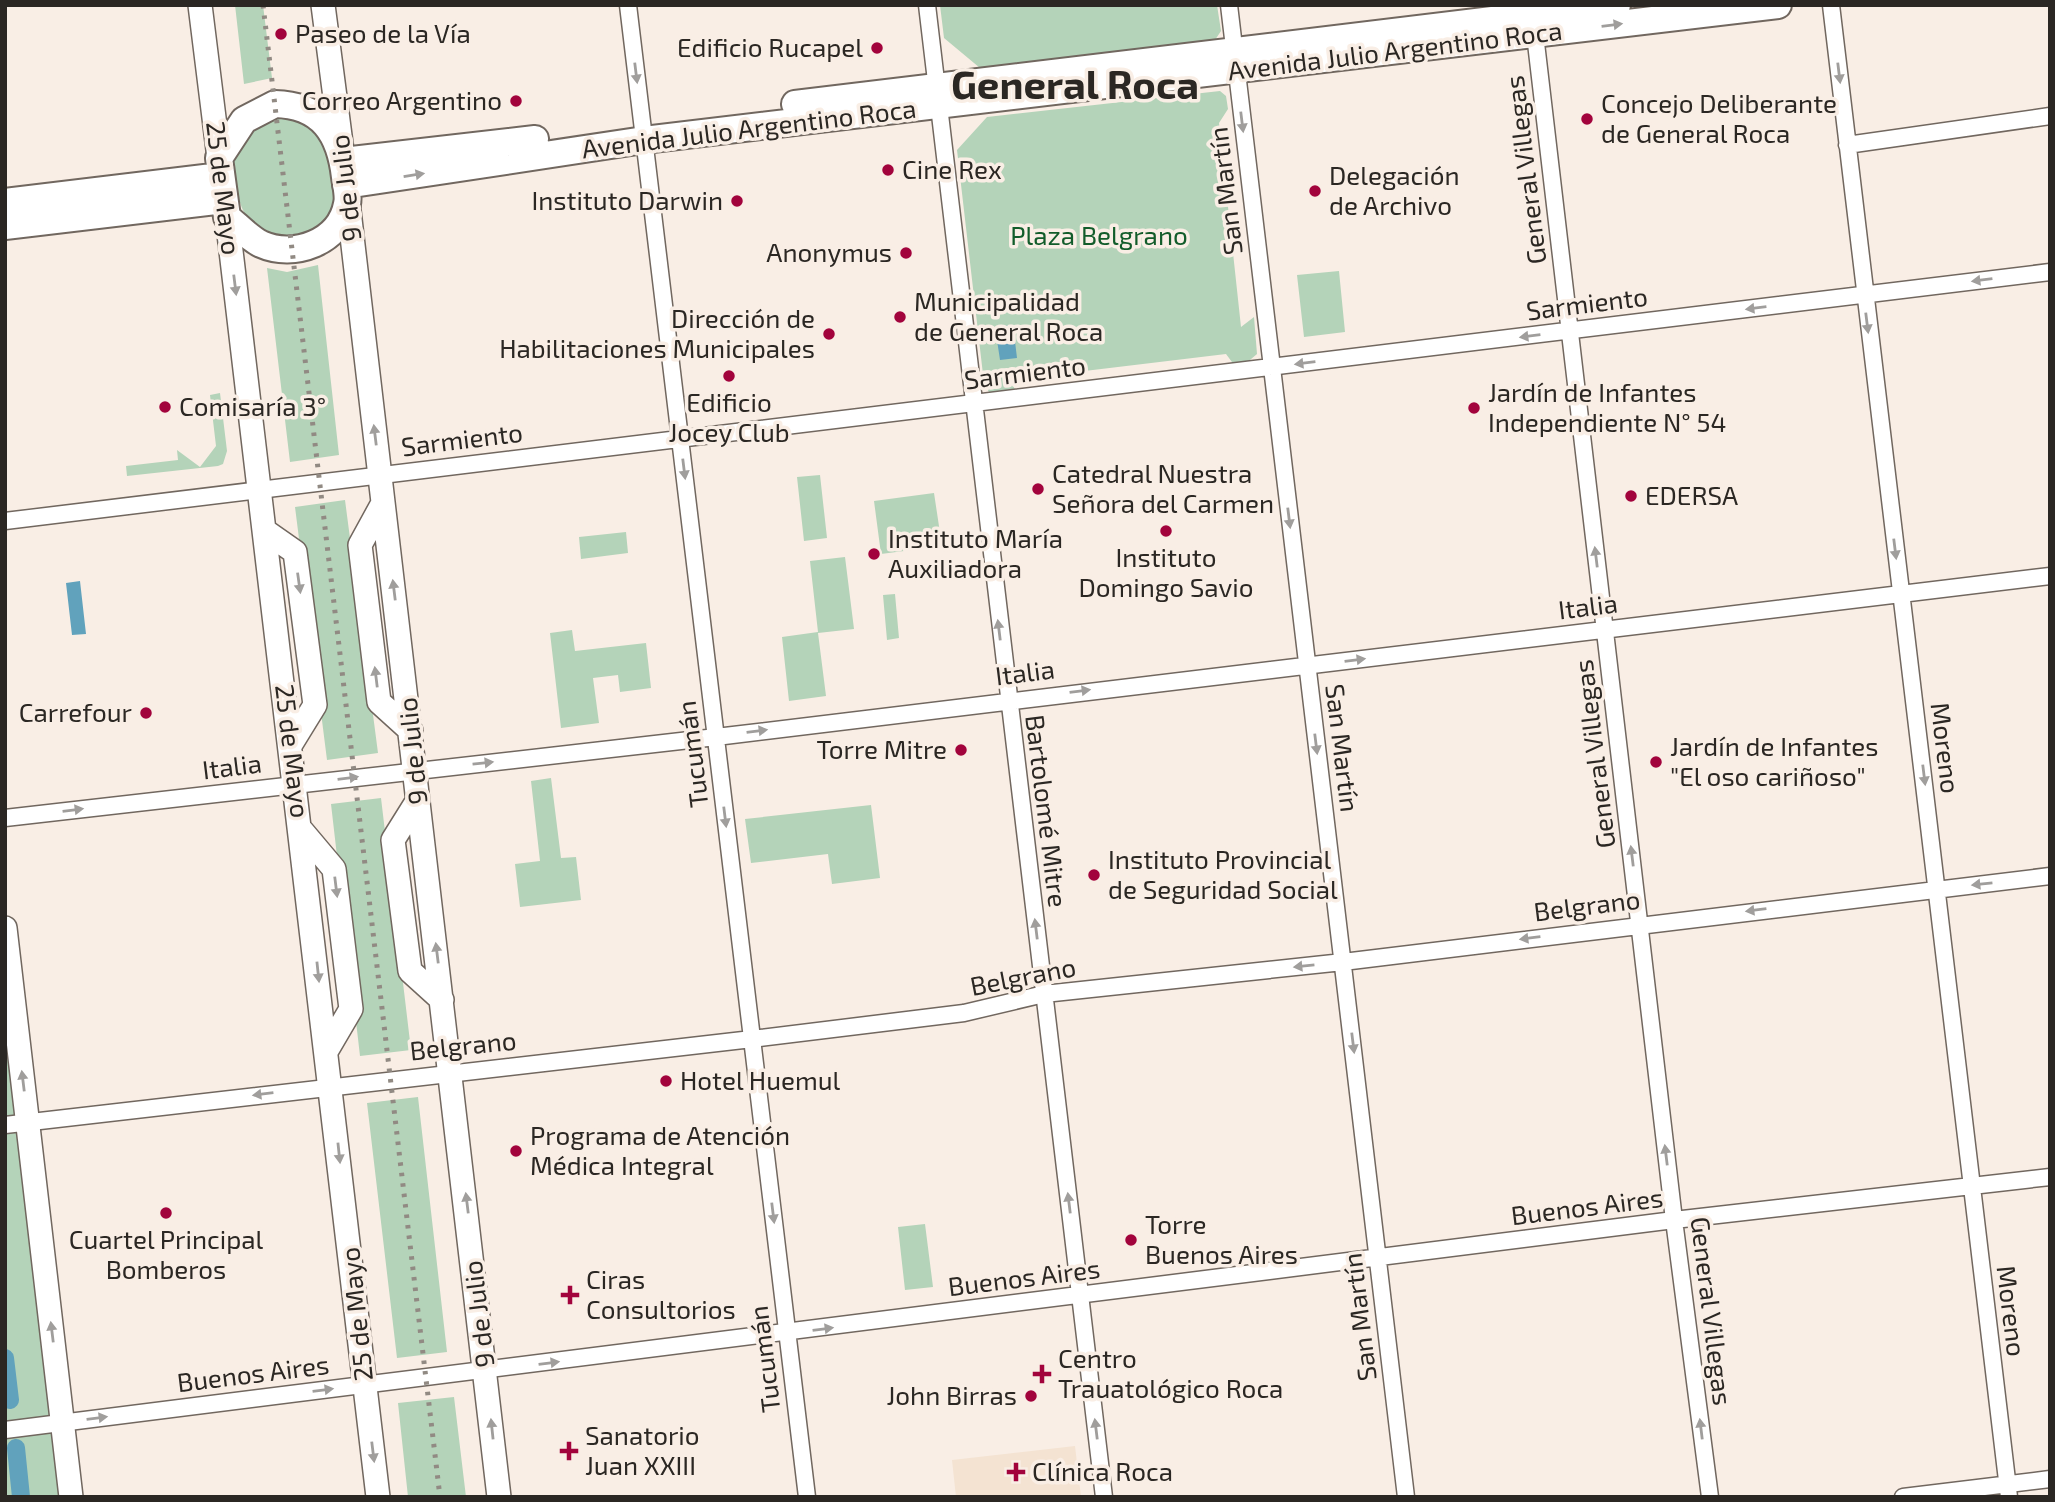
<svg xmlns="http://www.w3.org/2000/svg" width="2055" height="1502" font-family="'Exo 2',sans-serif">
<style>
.medical{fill:#f4e3d2}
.green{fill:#b4d3b9}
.water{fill:#61a2bc}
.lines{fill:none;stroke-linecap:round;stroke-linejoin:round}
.canal{stroke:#61a2bc;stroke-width:18}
.street-casing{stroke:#71675f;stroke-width:19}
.secondary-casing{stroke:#71675f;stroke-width:26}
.primary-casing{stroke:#71675f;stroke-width:30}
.street{stroke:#fff;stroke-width:16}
.secondary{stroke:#fff;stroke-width:23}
.primary{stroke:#fff;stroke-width:26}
.rail{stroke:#918a83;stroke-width:5;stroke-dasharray:3.5 7;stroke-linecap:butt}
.oneway{fill:#a09e9c}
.poi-dot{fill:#a2033c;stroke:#f9eee5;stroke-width:2.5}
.labels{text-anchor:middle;stroke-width:7;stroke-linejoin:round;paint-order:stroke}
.poi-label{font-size:26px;fill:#2b2723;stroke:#f9eee5;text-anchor:start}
.street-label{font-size:26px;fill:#2b2723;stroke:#f9eee5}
.park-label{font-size:26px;fill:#125c2a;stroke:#f9eee5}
.town-label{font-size:40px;font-weight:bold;fill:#2b2723;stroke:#f9eee5}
</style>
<rect width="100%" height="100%" fill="#f9eee5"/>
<path class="medical" d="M 1075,1446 L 1081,1497 L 956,1497 L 952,1460 Z"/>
<path class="green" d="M 235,5 L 263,5 L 272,78 L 244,84 Z
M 940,5 L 1217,5 L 1221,31 L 1213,43 L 980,68 L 944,38 Z
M 1220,91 L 1226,96 L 1228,109 L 1219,123 L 1241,327 L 1254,317 L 1257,354 L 1244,365 L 1235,366 L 1226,354 L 1010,380 L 1017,393 L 990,394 L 984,383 L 957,150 L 987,117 Z
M 301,114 C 309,122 323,131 328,141 C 331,147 330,160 331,167 C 333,181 338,197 332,210 C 316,248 257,246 242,208 C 235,192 236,172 233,155 L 259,117 Z
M 318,265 L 339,455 L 290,462 L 267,268 L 287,272 Z
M 1339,271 L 1345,332 L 1304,337 L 1297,275 Z
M 220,393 L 227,451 L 223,464 L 218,466 L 127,476 L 126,466 L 178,460 L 177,450 L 200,467 L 216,446 L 210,395 Z
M 820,475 L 827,538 L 804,541 L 797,477 Z
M 934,493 L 942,546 L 881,554 L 874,501 Z
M 345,500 L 378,753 L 327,760 L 295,507 Z
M 626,532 L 628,553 L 581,559 L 579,537 Z
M 845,557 L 854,629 L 818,633 L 826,696 L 789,701 L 782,637 L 818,632 L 810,561 Z
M 895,594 L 899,638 L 887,640 L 883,595 Z
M 572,630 L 575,651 L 646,643 L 651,688 L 620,692 L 618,675 L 593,678 L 599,723 L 561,728 L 550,633 Z
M 551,778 L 561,858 L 576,857 L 581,900 L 520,907 L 515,864 L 540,861 L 531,781 Z
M 381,798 L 411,1050 L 360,1056 L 331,804 Z
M 871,805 L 880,878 L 832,884 L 828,854 L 751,863 L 745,819 Z
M 5,1004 L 61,1497 L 5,1497 Z
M 418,1097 L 447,1352 L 397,1358 L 367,1103 Z
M 925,1224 L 933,1287 L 905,1290 L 898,1227 Z
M 454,1397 L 466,1497 L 408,1497 L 398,1403 Z"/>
<path class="water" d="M 1013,325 L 1017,358 L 1000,360 L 995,327 Z
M 80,581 L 86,634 L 72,635 L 66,583 Z"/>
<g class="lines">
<path class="canal" d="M 5,1358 L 10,1400
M 16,1448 L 21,1497"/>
<defs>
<path id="street" d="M 628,5 L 807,1497
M 927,5 L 1104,1497
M 1229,5 L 1406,1497
M 1831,5 L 2009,1497
M 1534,26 L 1674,1220 L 1710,1497
M 1847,145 L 2050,116
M 5,521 L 2050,272
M 5,818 L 716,737 L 2050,576
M 5,1125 L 752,1039 L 964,1013 L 1044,994 L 1343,962 L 2050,876
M 5,1430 L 1674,1220 L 2050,1177
M 1903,1497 L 2050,1479"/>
<path id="secondary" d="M 200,5 L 219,158
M 323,5 L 342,151
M 348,202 L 499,1497
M 227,217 L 378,1497
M 383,503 L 360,545 L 379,702 L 411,731
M 265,531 L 295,552 L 315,705 L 291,744
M 418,800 L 393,840 L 410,971 L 442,1000
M 302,831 L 334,869 L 351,1009 L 327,1050
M 5,928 L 71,1497"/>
<path id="primary" d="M 275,104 C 322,105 340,134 345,177 C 346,185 349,196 347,204 C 340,242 294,259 261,244 C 249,238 238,226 227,217 L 219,158 L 244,120 Z
M 795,104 L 1617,5
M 343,161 L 535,139
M 346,185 L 644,140 L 1778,5
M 5,202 L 221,176
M 5,226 L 224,200"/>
</defs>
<use href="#street" class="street-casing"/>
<use href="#secondary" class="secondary-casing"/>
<use href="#primary" class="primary-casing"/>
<use href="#street" class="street"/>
<use href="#secondary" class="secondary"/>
<use href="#primary" class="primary"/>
<path class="rail" d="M 263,5 L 440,1497"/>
</g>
<defs><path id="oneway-solid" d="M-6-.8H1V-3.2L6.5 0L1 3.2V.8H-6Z" transform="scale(1.75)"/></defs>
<g class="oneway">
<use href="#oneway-solid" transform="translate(1612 25) rotate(-7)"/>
<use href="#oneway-solid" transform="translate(636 73) rotate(83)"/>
<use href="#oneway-solid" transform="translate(1839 73) rotate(83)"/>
<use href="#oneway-solid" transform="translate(1242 122) rotate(83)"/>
<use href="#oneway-solid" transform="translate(414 175) rotate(-9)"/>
<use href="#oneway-solid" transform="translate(1982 280) rotate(173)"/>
<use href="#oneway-solid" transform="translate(235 285) rotate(83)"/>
<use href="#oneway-solid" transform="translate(1756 308) rotate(173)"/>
<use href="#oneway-solid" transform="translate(1867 323) rotate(83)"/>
<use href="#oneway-solid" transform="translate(1530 336) rotate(173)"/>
<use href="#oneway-solid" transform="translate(1305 363) rotate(173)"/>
<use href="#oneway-solid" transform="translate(375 435) rotate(-97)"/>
<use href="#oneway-solid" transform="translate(684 469) rotate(83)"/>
<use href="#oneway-solid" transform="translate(1289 518) rotate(83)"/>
<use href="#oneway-solid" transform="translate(1895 549) rotate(83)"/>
<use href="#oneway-solid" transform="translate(1596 557) rotate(-97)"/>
<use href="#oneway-solid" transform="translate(299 583) rotate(82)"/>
<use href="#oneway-solid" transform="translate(394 590) rotate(-97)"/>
<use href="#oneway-solid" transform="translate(999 630) rotate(-97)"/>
<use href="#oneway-solid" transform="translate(1355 660) rotate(-7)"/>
<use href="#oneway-solid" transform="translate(376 677) rotate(-97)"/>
<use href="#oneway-solid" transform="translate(1080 691) rotate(-7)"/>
<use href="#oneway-solid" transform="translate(757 731) rotate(-7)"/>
<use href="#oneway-solid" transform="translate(1316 744) rotate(83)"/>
<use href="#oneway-solid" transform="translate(483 763) rotate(-6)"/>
<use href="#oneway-solid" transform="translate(1924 775) rotate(83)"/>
<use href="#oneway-solid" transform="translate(348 778) rotate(-7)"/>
<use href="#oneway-solid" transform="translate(73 810) rotate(-7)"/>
<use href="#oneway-solid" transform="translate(725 817) rotate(83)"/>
<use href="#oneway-solid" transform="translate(1632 856) rotate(-97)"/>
<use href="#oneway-solid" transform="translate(1982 884) rotate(174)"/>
<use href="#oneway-solid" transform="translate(336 887) rotate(83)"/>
<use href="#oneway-solid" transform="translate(1756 910) rotate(173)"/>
<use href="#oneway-solid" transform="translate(1036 929) rotate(-97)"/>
<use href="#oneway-solid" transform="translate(1530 938) rotate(173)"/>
<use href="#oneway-solid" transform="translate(437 953) rotate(-97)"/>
<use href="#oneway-solid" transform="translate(1304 966) rotate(174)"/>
<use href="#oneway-solid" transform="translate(318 972) rotate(84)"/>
<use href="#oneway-solid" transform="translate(1353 1043) rotate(83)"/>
<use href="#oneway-solid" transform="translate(23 1081) rotate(-97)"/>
<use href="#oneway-solid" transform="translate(263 1094) rotate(173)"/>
<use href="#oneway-solid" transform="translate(339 1153) rotate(84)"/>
<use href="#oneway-solid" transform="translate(1666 1155) rotate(-97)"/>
<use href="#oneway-solid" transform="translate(467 1203) rotate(-97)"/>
<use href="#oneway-solid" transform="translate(1069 1203) rotate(-97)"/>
<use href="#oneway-solid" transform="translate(773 1213) rotate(83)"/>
<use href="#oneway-solid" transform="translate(823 1329) rotate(-7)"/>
<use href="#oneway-solid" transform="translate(52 1332) rotate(-97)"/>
<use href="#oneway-solid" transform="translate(549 1363) rotate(-7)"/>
<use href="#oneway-solid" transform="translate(323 1390) rotate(-7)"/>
<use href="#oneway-solid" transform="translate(97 1418) rotate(-7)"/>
<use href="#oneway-solid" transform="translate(492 1429) rotate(-96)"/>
<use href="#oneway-solid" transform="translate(1096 1429) rotate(-97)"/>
<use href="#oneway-solid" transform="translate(1701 1429) rotate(-97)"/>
<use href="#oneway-solid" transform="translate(373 1452) rotate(83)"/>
</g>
<g class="poi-dot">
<circle cx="281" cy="34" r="7"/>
<circle cx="877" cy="48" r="7"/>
<circle cx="516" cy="101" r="7"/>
<circle cx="1587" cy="119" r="7"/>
<circle cx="888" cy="170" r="7"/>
<circle cx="1315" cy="191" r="7"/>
<circle cx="737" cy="201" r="7"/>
<circle cx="906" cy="253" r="7"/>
<circle cx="900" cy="317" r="7"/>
<circle cx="829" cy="334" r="7"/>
<circle cx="729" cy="376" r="7"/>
<circle cx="165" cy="407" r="7"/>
<circle cx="1474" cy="408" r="7"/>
<circle cx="1038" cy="489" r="7"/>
<circle cx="1631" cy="496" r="7"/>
<circle cx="1166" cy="531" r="7"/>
<circle cx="874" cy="554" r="7"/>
<circle cx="146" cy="713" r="7"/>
<circle cx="961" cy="750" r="7"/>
<circle cx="1656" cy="762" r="7"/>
<circle cx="1094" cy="875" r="7"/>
<circle cx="666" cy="1081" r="7"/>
<circle cx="516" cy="1151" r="7"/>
<circle cx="166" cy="1213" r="7"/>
<circle cx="1131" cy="1240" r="7"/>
<path d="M566.5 1284.5h7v7h7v7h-7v7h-7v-7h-7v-7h7z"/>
<path d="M1038.5 1363.5h7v7h7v7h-7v7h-7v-7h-7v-7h7z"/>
<circle cx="1031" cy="1396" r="7"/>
<path d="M565.5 1440.5h7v7h7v7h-7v7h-7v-7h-7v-7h7z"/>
<path d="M1012.5 1461.5h7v7h7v7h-7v7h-7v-7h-7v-7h7z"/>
</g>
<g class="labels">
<g class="poi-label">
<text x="295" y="43">Paseo de la Vía</text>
<text x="863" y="57" text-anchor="end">Edificio Rucapel</text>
<text x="502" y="110" text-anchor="end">Correo Argentino</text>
<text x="1601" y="113">Concejo Deliberante<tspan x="1601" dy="30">de General Roca</tspan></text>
<text x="902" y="179">Cine Rex</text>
<text x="1329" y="185">Delegación<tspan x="1329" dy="30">de Archivo</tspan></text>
<text x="723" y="210" text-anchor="end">Instituto Darwin</text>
<text x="892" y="262" text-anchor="end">Anonymus</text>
<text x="914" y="311">Municipalidad<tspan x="914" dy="30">de General Roca</tspan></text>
<text x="815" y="328" text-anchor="end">Dirección de<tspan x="815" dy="30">Habilitaciones Municipales</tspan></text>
<text x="1488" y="402">Jardín de Infantes<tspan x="1488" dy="30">Independiente N° 54</tspan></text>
<text x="729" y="412" text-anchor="middle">Edificio<tspan x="729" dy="30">Jocey Club</tspan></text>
<text x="179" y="416">Comisaría 3°</text>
<text x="1052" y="483">Catedral Nuestra<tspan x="1052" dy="30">Señora del Carmen</tspan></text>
<text x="1645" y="505">EDERSA</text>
<text x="888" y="548">Instituto María<tspan x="888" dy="30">Auxiliadora</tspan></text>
<text x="1166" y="567" text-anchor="middle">Instituto<tspan x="1166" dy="30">Domingo Savio</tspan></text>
<text x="132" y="722" text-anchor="end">Carrefour</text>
<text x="1670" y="756">Jardín de Infantes<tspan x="1670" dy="30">"El oso cariñoso"</tspan></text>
<text x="947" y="759" text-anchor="end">Torre Mitre</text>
<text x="1108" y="869">Instituto Provincial<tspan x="1108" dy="30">de Seguridad Social</tspan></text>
<text x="680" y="1090">Hotel Huemul</text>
<text x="530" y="1145">Programa de Atención<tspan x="530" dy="30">Médica Integral</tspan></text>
<text x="1145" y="1234">Torre<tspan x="1145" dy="30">Buenos Aires</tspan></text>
<text x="166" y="1249" text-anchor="middle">Cuartel Principal<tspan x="166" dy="30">Bomberos</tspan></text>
<text x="586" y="1289">Ciras<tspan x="586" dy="30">Consultorios</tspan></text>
<text x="1058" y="1368">Centro<tspan x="1058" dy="30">Trauatológico Roca</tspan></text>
<text x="1017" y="1405" text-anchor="end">John Birras</text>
<text x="585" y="1445">Sanatorio<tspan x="585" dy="30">Juan XXIII</tspan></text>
<text x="1032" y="1481">Clínica Roca</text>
</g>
<g class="street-label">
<text transform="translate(1395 51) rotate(-7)" y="9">Avenida Julio Argentino Roca</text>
<text transform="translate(749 129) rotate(-7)" y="9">Avenida Julio Argentino Roca</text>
<text transform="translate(1526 170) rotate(-97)" y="9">General Villegas</text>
<text transform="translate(223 188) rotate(83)" y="9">25 de Mayo</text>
<text transform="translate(346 188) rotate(-97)" y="9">9 de Julio</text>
<text transform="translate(1226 191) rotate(-97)" y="9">San Martín</text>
<text transform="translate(1587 304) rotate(-7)" y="9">Sarmiento</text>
<text transform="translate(1025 373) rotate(-7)" y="9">Sarmiento</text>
<text transform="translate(462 440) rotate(-7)" y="9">Sarmiento</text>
<text transform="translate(1588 607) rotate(-7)" y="9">Italia</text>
<text transform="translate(1025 673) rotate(-7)" y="9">Italia</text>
<text transform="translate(1342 748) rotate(83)" y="9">San Martín</text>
<text transform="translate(1945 748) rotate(83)" y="9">Moreno</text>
<text transform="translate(292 751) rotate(83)" y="9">25 de Mayo</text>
<text transform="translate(413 751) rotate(-96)" y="9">9 de Julio</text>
<text transform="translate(693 754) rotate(-97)" y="9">Tucumán</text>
<text transform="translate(1595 754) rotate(-97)" y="9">General Villegas</text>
<text transform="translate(232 767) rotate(-7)" y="9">Italia</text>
<text transform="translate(1046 811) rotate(83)" y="9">Bartolomé Mitre</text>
<text transform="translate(1587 906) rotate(-7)" y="9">Belgrano</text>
<text transform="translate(1023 977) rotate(-11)" y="9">Belgrano</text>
<text transform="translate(463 1046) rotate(-6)" y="9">Belgrano</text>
<text transform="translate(1587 1207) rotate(-7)" y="9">Buenos Aires</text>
<text transform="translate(1024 1278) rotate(-7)" y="9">Buenos Aires</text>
<text transform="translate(1711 1311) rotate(83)" y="9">General Villegas</text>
<text transform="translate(2011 1311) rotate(83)" y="9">Moreno</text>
<text transform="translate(357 1314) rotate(-96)" y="9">25 de Mayo</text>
<text transform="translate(479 1314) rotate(-97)" y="9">9 de Julio</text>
<text transform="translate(1360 1317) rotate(-97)" y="9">San Martín</text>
<text transform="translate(765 1359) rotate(-97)" y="9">Tucumán</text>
<text transform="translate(253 1374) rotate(-7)" y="9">Buenos Aires</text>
</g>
<g class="park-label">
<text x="1099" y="245">Plaza Belgrano</text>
</g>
<g class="town-label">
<text x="1075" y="99">General Roca</text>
</g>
</g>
<rect width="2055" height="1502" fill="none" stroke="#2b2723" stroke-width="14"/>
</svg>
